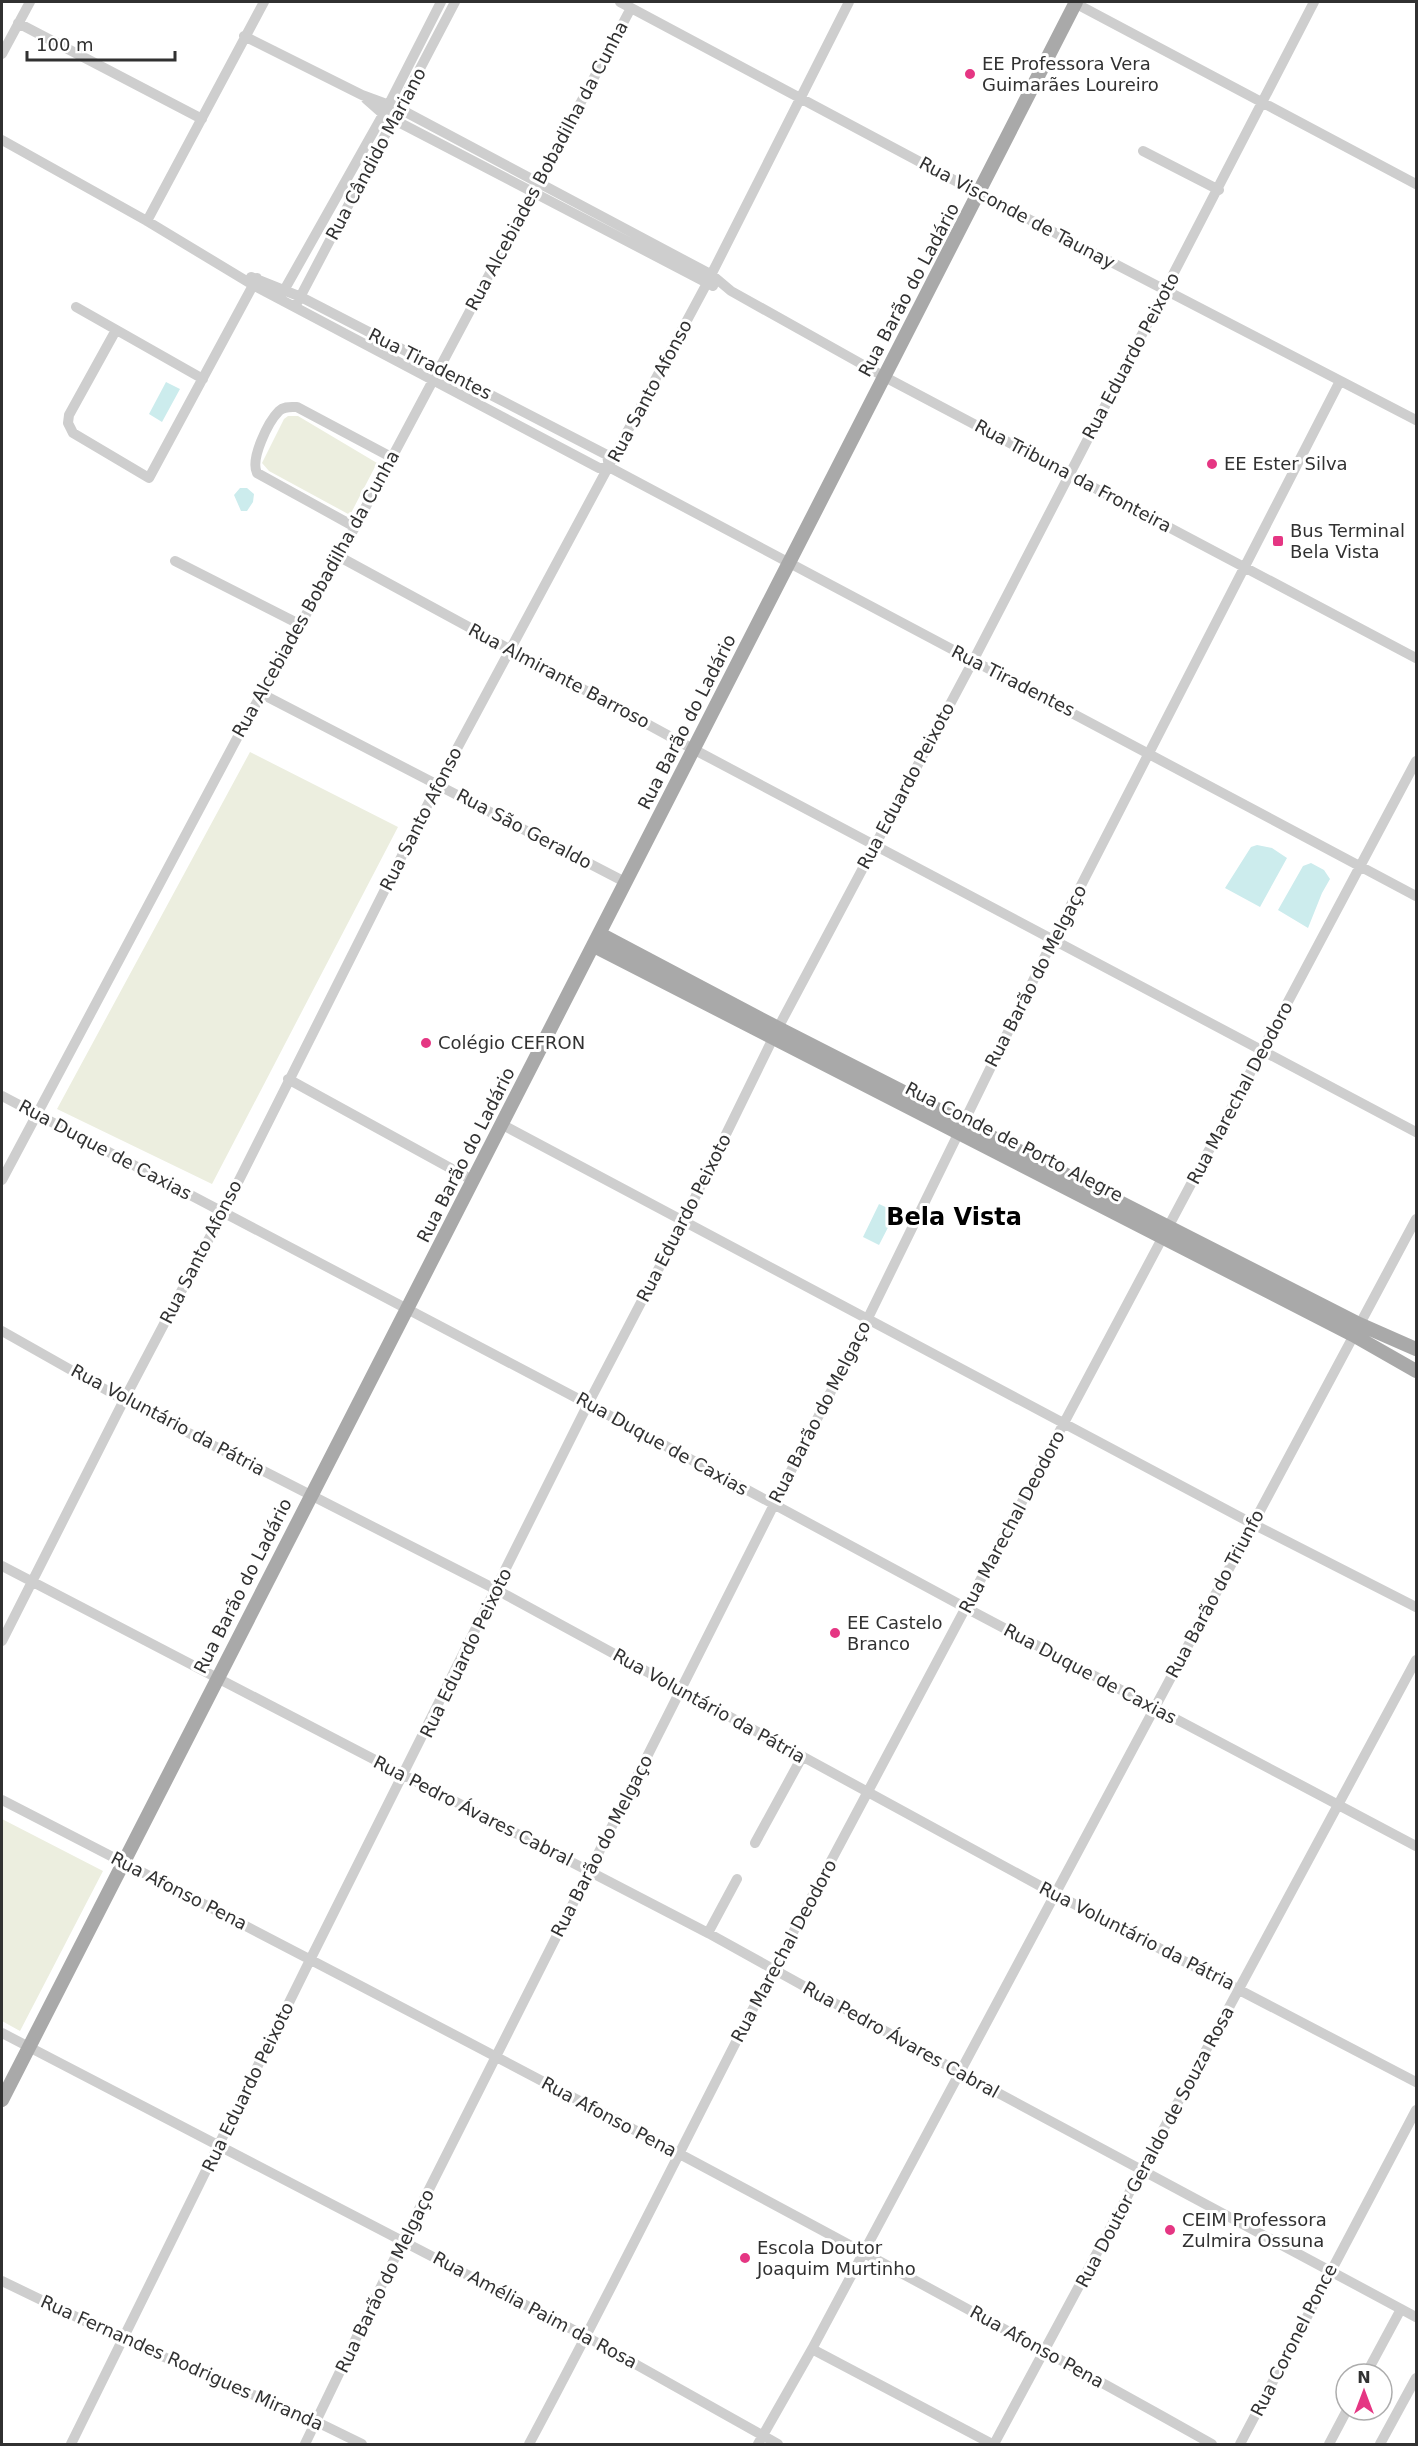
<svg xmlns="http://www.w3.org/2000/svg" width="1418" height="2446" font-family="'DejaVu Sans',sans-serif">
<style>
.green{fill:#eceedf}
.water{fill:#cceced}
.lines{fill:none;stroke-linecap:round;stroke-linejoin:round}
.minor{stroke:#cecece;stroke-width:10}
.major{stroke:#a9a9a9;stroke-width:14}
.poi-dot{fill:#e53683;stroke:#fff;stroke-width:2}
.labels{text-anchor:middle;stroke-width:6;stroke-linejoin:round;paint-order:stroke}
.poi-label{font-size:18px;fill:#313131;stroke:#fff;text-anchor:start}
.street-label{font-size:18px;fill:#313131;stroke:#fff}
.district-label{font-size:24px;font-weight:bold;fill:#000;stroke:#fff}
</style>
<rect width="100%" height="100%" fill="#fff"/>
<path class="green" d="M 288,416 L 298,416 L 377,463 L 350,515 L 269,471 L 262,463 L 284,419 Z
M 250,752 L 398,827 L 212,1184 L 57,1109 Z
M 2,1819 L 103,1871 L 20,2031 L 2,2021 Z"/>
<path class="water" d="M 166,382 L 180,389 L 162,422 L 149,414 Z
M 240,488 L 247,488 L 254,494 L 253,502 L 247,511 L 241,511 L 234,495 Z
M 1257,845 L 1272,848 L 1287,858 L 1260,907 L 1225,888 L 1251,847 Z
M 1311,863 L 1324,870 L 1330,879 L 1322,893 L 1308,928 L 1278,910 L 1303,866 Z
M 879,1204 L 896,1212 L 879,1245 L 863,1237 Z"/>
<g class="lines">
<path class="minor" d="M 620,2 L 980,194 L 1416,420
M 1073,2 L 1416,184
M 18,23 L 202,119
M 244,36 L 362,95 L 400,109 L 712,275 L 731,291 L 883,376 L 1416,658
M 2,54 L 30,2
M 366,99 L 383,114 L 713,286
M 2,140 L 147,221 L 253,285 L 599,468 L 609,467 L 1416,896
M 1143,151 L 1219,190
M 147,221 L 264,2
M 251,277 L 301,297 L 607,455 L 609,467
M 282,294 L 389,104 L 441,2
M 297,303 L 455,2
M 76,307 L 203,379
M 116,330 L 69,415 L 68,423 L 73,433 L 149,478 L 257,278
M 355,527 L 257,473 C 250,459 268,422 279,411 C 284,406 290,407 297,407 L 391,457
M 338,556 L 693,749 L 1416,1132
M 175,561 L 301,625
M 262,694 L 625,882
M 288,1079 L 472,1180
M 2,1096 L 588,1404 L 966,1608 L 1416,1846
M 501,1124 L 1253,1524 L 1416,1607
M 2,1180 L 243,727 L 355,527 L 631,8
M 2,1331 L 124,1400 L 497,1590 L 1055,1894 L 1416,2082
M 2,1566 L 708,1933 L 959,2072 L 1416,2317
M 2,1641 L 124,1400 L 223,1212 L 438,784 L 706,285 L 849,2
M 2,1800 C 408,2009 813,2221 1212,2444
M 755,1843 L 802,1757
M 708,1933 L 737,1879
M 2,2033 L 587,2337 L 778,2444
M 2,2281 L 124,2340 L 317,2422 L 362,2444
M 812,2349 L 992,2444
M 1366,2374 L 1401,2309
M 71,2444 L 311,1958 L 588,1404 L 683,1222 L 778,1028 L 973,661 L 1314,2
M 305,2444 L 404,2239 L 868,1318 L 1053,940 L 1340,381
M 529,2444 C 613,2288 691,2128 773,1970 L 1416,761
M 758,2444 L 812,2349 L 1416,1219
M 994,2444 L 1416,1660
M 1240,2444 L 1416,2110
M 1329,2444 L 1347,2410
M 1380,2444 L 1416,2378"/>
<path class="major" d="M 600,934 L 778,1028 L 1359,1324 L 1416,1349
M 594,946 L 1353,1335 L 1416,1371
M 2,2100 L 1076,2"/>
</g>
<g class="poi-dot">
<circle cx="970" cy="74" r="6"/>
<circle cx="1212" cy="464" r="6"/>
<rect x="1272" y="535" width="12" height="12" rx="3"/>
<circle cx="426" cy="1043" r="6"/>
<circle cx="835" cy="1633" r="6"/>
<circle cx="1170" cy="2230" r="6"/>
<circle cx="745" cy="2258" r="6"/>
</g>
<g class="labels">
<g class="poi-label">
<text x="982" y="70">EE Professora Vera<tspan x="982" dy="21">Guimarães Loureiro</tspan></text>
<text x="1224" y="470">EE Ester Silva</text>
<text x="1290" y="537">Bus Terminal<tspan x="1290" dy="21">Bela Vista</tspan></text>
<text x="438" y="1049">Colégio CEFRON</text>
<text x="847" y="1629">EE Castelo<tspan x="847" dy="21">Branco</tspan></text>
<text x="1182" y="2226">CEIM Professora<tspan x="1182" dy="21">Zulmira Ossuna</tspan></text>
<text x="757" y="2254">Escola Doutor<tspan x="757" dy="21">Joaquim Murtinho</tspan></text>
</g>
<g class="street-label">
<text transform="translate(376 154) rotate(-62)" y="6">Rua Cândido Mariano</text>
<text transform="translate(547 166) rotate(-62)" y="6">Rua Alcebiades Bobadilha da Cunha</text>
<text transform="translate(1017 213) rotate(28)" y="6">Rua Visconde de Taunay</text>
<text transform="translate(909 290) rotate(-62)" y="6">Rua Barão do Ladário</text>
<text transform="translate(1131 356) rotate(-62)" y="6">Rua Eduardo Peixoto</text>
<text transform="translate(430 364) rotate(27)" y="6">Rua Tiradentes</text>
<text transform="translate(650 391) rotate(-62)" y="6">Rua Santo Afonso</text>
<text transform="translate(1073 476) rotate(28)" y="6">Rua Tribuna da Fronteira</text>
<text transform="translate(316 594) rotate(-61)" y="6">Rua Alcebiades Bobadilha da Cunha</text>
<text transform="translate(559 676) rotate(28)" y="6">Rua Almirante Barroso</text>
<text transform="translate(1013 681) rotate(27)" y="6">Rua Tiradentes</text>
<text transform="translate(687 722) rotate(-63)" y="6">Rua Barão do Ladário</text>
<text transform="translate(906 786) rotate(-62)" y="6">Rua Eduardo Peixoto</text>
<text transform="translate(421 819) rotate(-63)" y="6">Rua Santo Afonso</text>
<text transform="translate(524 829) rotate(28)" y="6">Rua São Geraldo</text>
<text transform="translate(1036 976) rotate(-63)" y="6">Rua Barão do Melgaço</text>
<text transform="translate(1240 1093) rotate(-62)" y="6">Rua Marechal Deodoro</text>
<text transform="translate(1014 1142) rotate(27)" y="6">Rua Conde de Porto Alegre</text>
<text transform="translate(105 1150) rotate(28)" y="6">Rua Duque de Caxias</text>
<text transform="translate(466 1155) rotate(-63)" y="6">Rua Barão do Ladário</text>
<text transform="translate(684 1218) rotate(-63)" y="6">Rua Eduardo Peixoto</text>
<text transform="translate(201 1252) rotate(-63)" y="6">Rua Santo Afonso</text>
<text transform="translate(820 1412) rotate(-63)" y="6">Rua Barão do Melgaço</text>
<text transform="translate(168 1420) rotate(28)" y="6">Rua Voluntário da Pátria</text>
<text transform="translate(662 1444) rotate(29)" y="6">Rua Duque de Caxias</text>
<text transform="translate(1012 1522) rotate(-62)" y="6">Rua Marechal Deodoro</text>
<text transform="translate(243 1586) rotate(-63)" y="6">Rua Barão do Ladário</text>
<text transform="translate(1215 1594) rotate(-62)" y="6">Rua Barão do Triunfo</text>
<text transform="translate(466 1653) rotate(-64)" y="6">Rua Eduardo Peixoto</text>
<text transform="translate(1090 1674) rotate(28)" y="6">Rua Duque de Caxias</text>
<text transform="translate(709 1706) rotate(29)" y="6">Rua Voluntário da Pátria</text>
<text transform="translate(473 1811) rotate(27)" y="6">Rua Pedro Ávares Cabral</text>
<text transform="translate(602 1846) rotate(-63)" y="6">Rua Barão do Melgaço</text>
<text transform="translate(179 1891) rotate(27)" y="6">Rua Afonso Pena</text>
<text transform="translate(1137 1936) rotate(27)" y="6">Rua Voluntário da Pátria</text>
<text transform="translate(784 1951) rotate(-62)" y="6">Rua Marechal Deodoro</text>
<text transform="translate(901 2040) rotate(29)" y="6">Rua Pedro Ávares Cabral</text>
<text transform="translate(248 2087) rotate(-64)" y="6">Rua Eduardo Peixoto</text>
<text transform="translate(609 2117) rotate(28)" y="6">Rua Afonso Pena</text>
<text transform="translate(1155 2147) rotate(-62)" y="6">Rua Doutor Geraldo de Souza Rosa</text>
<text transform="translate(385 2281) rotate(-64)" y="6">Rua Barão do Melgaço</text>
<text transform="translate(535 2310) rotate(28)" y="6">Rua Amélia Paim da Rosa</text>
<text transform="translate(1294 2340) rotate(-63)" y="6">Rua Coronel Ponce</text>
<text transform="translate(1037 2347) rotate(29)" y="6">Rua Afonso Pena</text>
<text transform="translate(182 2363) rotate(24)" y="6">Rua Fernandes Rodrigues Miranda</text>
</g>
<g class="district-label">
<text x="954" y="1225">Bela Vista</text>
</g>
</g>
<rect width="1418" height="2446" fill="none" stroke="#313131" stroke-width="6"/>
<g transform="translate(1364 2392)"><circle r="28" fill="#ffffff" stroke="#adadad" stroke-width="1.5"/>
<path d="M0-4.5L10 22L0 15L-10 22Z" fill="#e53683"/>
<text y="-9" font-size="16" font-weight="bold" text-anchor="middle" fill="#313131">N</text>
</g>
<path d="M27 51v9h148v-9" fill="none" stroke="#313131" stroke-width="3"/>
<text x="36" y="51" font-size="18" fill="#313131" stroke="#ffffff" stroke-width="4.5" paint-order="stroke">100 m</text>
</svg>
